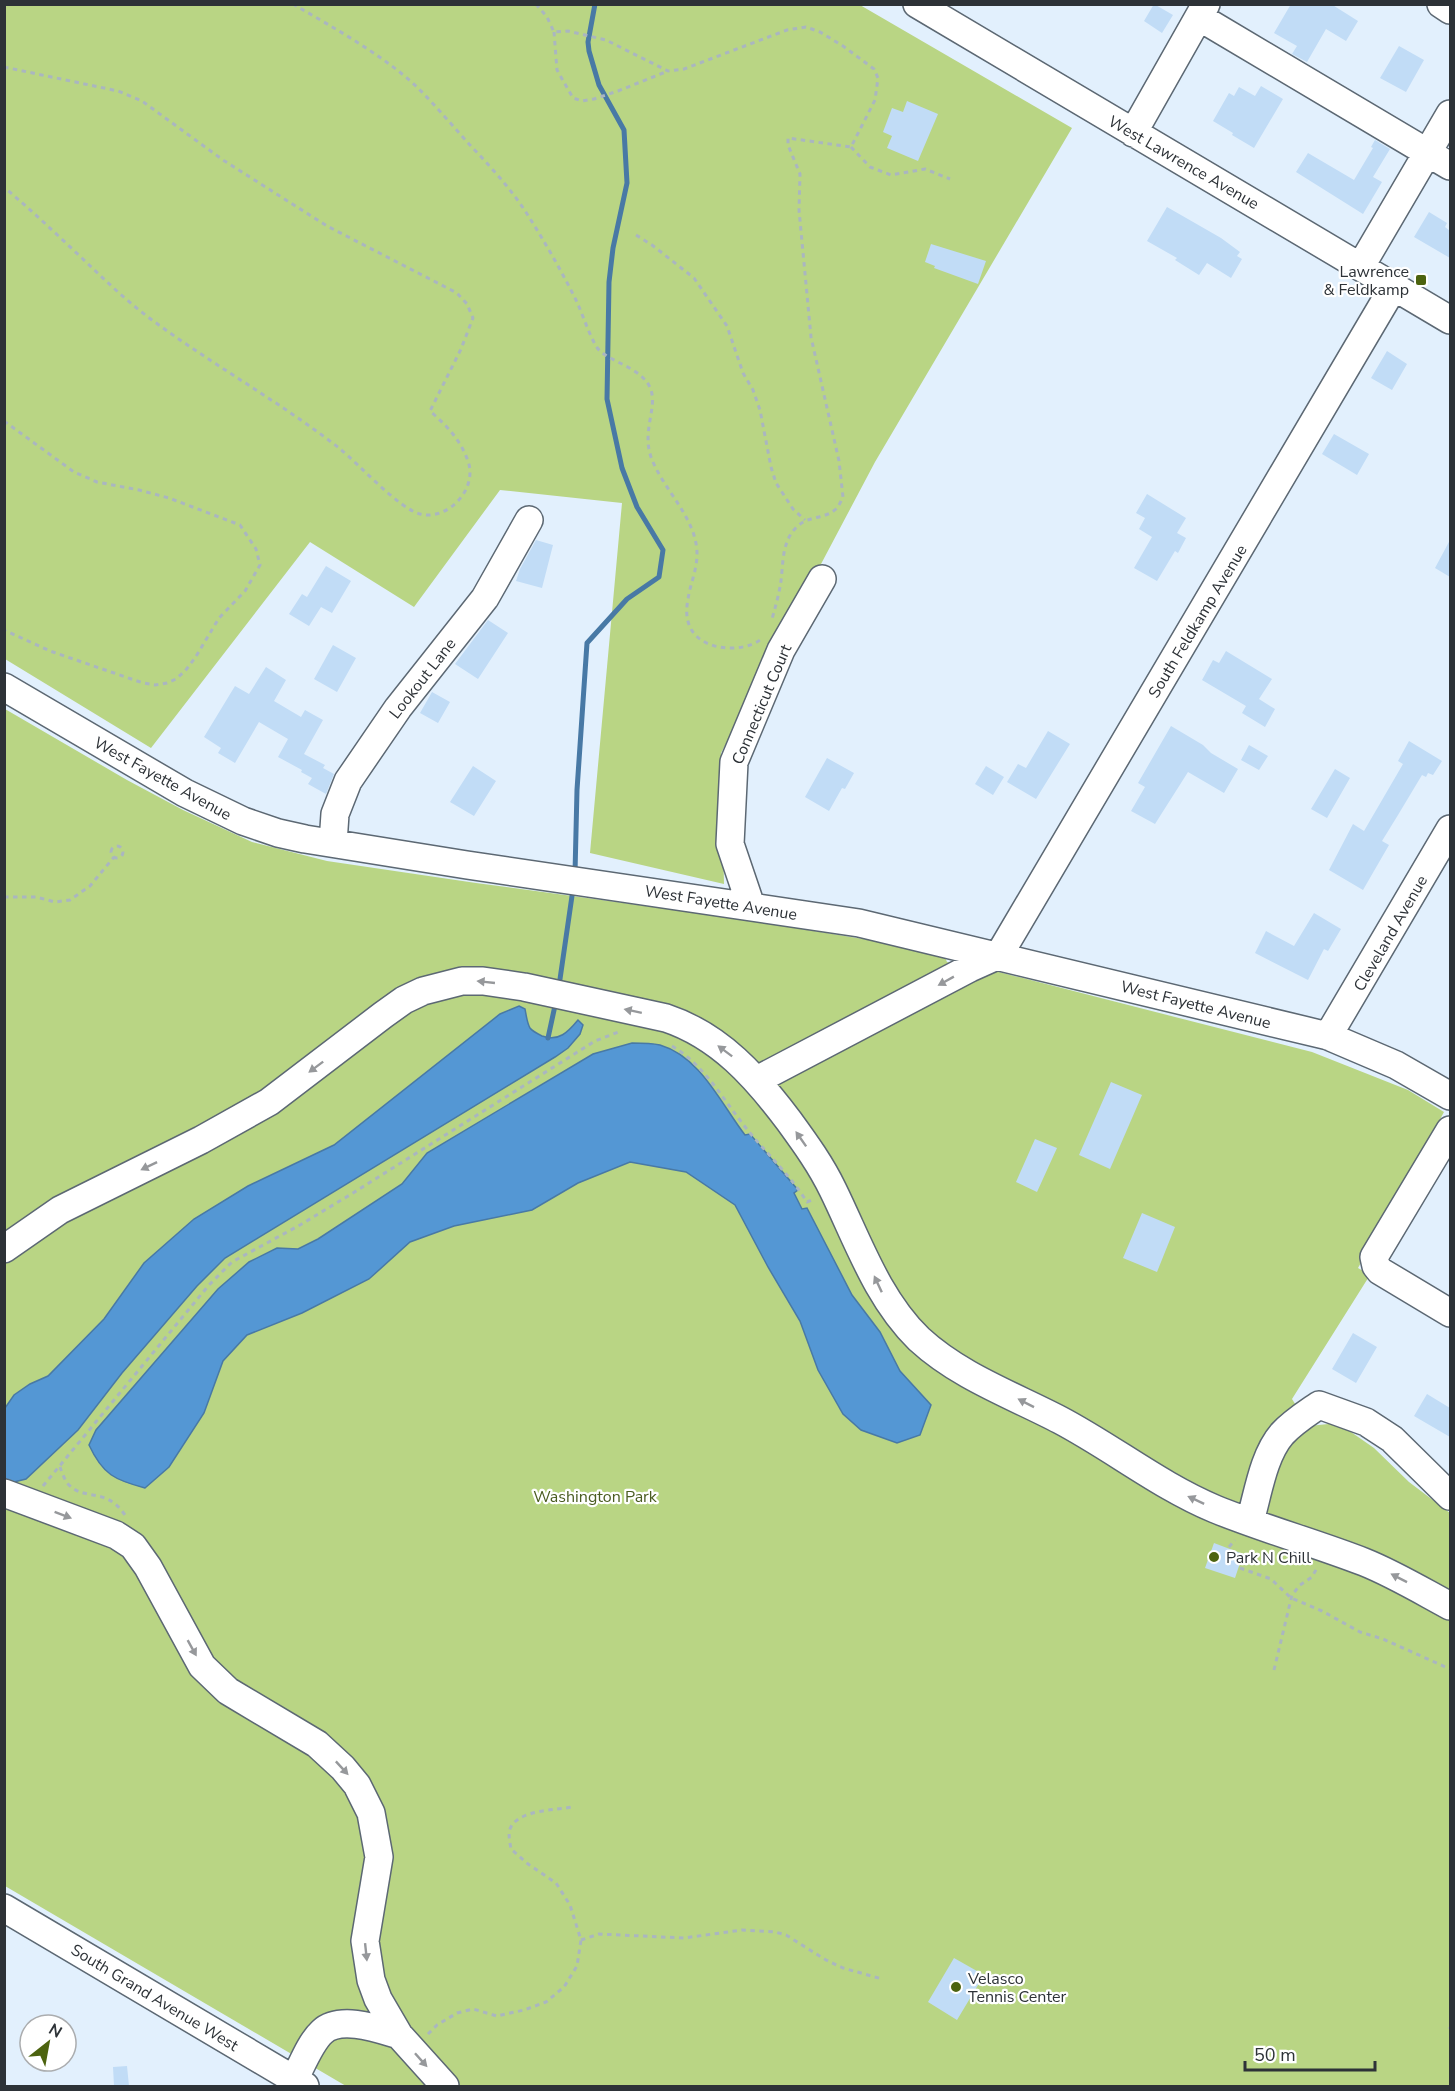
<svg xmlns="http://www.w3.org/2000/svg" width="1455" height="2091" font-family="'Nunito Sans',sans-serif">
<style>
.green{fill:#b9d584}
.water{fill:#5497d4;stroke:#4879a5;stroke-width:1.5}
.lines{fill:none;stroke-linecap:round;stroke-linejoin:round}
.stream{stroke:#4879a5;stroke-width:5}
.building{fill:#c1dcf6}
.minor-casing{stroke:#5c6873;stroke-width:30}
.path{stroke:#aab6c0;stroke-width:3;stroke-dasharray:4.5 4.5;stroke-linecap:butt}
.minor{stroke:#fff;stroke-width:27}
.oneway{fill:#96989b}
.poi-dot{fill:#4c630f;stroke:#fff;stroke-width:2}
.labels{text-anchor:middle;stroke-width:4.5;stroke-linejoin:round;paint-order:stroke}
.street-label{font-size:16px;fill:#2d3237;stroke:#fff}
.poi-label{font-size:16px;fill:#2d3237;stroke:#fff;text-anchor:start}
.park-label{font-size:16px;fill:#4a5c21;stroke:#fff}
</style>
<rect width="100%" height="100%" fill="#e2f0fd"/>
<path class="green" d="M 4,5 L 860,5 L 1072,128 L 875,462 L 721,753 L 724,884 L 590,853 L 622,503 L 500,490 L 414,607 L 310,542 L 151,748 L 5,659 Z
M 5,709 L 127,780 L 183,810 L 252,842 L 327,861 L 476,883 L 734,918 L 900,945 L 944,955 L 947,962 L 988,973 L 995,971 L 1312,1052 L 1408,1090 L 1444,1112 L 1358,1268 L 1370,1275 L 1292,1399 L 1309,1426 L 1338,1423 L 1374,1448 L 1409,1482 L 1450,1513 L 1450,2086 L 346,2086 L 5,1886 Z"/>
<path class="water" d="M 519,1006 L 525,1009 C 526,1014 527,1023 530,1028 C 532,1031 538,1034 542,1036 C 559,1042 568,1032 578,1020 L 583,1025 L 580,1034 L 568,1048 L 555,1057 L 225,1258 L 197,1286 L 122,1373 L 78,1430 L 26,1479 L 10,1483 L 5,1481 L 5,1408 L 14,1395 L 30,1384 L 48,1376 L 104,1319 L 144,1263 L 194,1219 L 248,1186 L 334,1145 L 500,1014 Z
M 632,1043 C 641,1043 651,1043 660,1045 C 701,1057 721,1104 745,1135 L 750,1134 L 798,1190 L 794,1193 L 802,1209 L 807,1208 L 852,1295 L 880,1332 L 900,1371 L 931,1405 L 920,1435 L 897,1443 L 861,1430 L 843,1414 L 818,1370 L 800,1321 L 768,1267 L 735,1205 L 686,1172 L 630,1162 L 578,1183 L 532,1210 L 454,1226 L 410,1242 L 369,1279 L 302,1313 L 247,1335 L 223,1361 L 204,1413 L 169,1467 L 145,1488 C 115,1480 103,1475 89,1445 L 96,1430 L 218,1289 L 249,1262 L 277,1248 L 298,1249 L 318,1239 L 402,1184 L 427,1153 L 593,1054 Z"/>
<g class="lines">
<path class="stream" d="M 575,873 L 577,790 L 587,643 L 627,599 L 659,577 L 663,550 L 637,507 L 622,468 L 607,399 L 609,282 L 613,248 L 627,183 L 624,130 L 599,85 L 589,51 L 588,42 L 595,4
M 559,986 L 573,889
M 548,1038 L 556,1001"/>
</g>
<path class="building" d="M 1154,4 L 1173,15 L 1162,33 L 1144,21 Z
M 1291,4 L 1331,4 L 1358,21 L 1346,41 L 1326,29 L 1307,62 L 1292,54 L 1297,46 L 1274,33 Z
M 1399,46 L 1424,60 L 1406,92 L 1380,78 Z
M 1261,86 L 1283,99 L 1254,148 L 1232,135 L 1233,133 L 1213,121 L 1229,93 L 1234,96 L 1239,87 L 1255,96 Z
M 907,101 L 938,114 L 918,161 L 887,148 L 892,136 L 883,132 L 892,108 L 903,112 Z
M 1375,140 L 1390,149 L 1373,177 L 1382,182 L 1363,214 L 1296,172 L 1308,153 L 1354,180 L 1373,148 L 1371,147 Z
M 1167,207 L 1221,238 L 1240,252 L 1237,256 L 1242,259 L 1231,278 L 1207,263 L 1199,275 L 1175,260 L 1177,258 L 1147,241 Z
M 1429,212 L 1447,223 L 1445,227 L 1450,231 L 1450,258 L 1414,237 Z
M 931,244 L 986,261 L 978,284 L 934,268 L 935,266 L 925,262 Z
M 1387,351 L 1407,364 L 1392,390 L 1371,378 Z
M 1334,434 L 1369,454 L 1357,475 L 1322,454 Z
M 1147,494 L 1186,518 L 1177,533 L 1186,538 L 1178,553 L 1175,551 L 1157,581 L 1134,568 L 1152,537 L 1139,529 L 1145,518 L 1136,513 Z
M 536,540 L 553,545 L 542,588 L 516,581 L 520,569 Z
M 1450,540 L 1450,577 L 1435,568 Z
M 326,566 L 351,581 L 332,613 L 321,607 L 309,626 L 289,614 L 302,594 L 307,597 Z
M 488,620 L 508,633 L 478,679 L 455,664 Z
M 333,645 L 356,658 L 337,692 L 314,679 Z
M 1226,651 L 1272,679 L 1259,699 L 1275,709 L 1265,727 L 1242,713 L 1246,706 L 1202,680 L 1213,660 L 1219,663 Z
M 266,667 L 286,680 L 274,701 L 301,717 L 305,710 L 323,720 L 304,754 L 325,765 L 323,768 L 334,774 L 326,794 L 308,784 L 312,778 L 301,772 L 302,770 L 278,757 L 288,739 L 259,722 L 235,763 L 218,753 L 221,748 L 204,737 L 235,686 L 249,694 Z
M 432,692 L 450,702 L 438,723 L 420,713 Z
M 1171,726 L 1203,745 L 1211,753 L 1238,769 L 1224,793 L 1188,772 L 1155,824 L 1131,811 L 1145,787 L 1138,783 Z
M 1048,731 L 1070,744 L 1036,799 L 1007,782 L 1018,764 L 1026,768 Z
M 1409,741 L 1442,761 L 1433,775 L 1428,773 L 1426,777 L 1422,775 L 1398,815 L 1382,841 L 1389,845 L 1363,890 L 1329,870 L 1353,824 L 1364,831 L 1403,764 L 1398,761 Z
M 1249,745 L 1268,756 L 1259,770 L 1241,760 Z
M 827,758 L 854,773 L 845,789 L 842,788 L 829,811 L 805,797 Z
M 473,766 L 496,781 L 474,816 L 450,802 Z
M 986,766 L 1004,777 L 993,795 L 975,784 Z
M 1335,769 L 1350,778 L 1327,818 L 1311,809 Z
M 1314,913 L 1341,929 L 1328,951 L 1324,949 L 1308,980 L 1255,953 L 1266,931 L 1294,946 Z
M 1111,1082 L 1142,1095 L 1110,1169 L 1079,1155 Z
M 1035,1139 L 1057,1148 L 1037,1192 L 1016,1182 Z
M 1142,1213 L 1175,1227 L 1157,1272 L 1123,1258 Z
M 1353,1333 L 1377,1347 L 1356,1383 L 1332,1369 Z
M 1427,1394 L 1450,1408 L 1450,1437 L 1414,1416 Z
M 1214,1543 L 1243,1554 L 1235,1578 L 1205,1568 Z
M 954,1958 L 984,1975 L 957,2020 L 928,2002 Z
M 127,2066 L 129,2086 L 114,2086 L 113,2067 Z"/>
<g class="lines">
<defs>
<path id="minor" d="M 917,4 L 1450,320
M 1441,4 L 1450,10
M 1199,17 L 1450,166
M 1133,133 L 1206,4
M 1361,266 L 1450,114
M 4,687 L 185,793 L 243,821 L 278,833 L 305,839 L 467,865 L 859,923 L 1328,1036 L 1396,1065 L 1450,1096
M 333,843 L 335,814 L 348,781 L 398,708 L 485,598 L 529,520
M 751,906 L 730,844 L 734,762 L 781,650 L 822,579
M 999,955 L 1394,286
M 1328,1036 L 1450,829
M 757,1080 L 970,968 L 999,955
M 1450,1130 L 1374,1257 L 1376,1266 L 1380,1271 L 1450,1313
M 4,1249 L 60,1210 L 201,1140 L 269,1102 L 383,1015 L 404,1000 L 423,991 L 462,981 L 483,981 L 524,987 L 666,1018 C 720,1036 756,1077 789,1121 C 805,1143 821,1165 833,1190 C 858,1241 877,1298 919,1339 C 959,1376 1012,1395 1060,1420 C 1113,1448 1160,1486 1215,1509 C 1264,1529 1315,1543 1364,1562 C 1394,1574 1422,1591 1450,1606
M 4,1493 L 116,1535 L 133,1546 L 148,1567 L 202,1666 L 228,1691 L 317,1744 L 343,1768 L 357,1785 L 371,1813 L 379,1857 L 365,1941 L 371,1980 L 378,1999 L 399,2035 L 445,2086
M 1250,1521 C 1258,1494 1263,1456 1282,1434 C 1293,1422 1306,1414 1319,1405 L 1366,1422 L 1392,1439 L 1450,1496
M 4,1908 L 305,2086
M 293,2086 L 294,2080 C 302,2065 310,2043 322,2032 C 340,2015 379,2029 399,2035"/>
</defs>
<use href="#minor" class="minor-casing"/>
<path class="path" d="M 293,4 C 334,28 383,55 417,87 C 435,105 452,125 469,144 C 490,166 513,191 529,217 C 546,244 562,272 576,300 C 583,315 588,332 596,346 C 605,362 643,366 651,390 C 657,409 642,431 651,457 C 663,490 697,518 697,554 C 697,566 693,578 690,589 C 687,603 684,616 691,629 C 703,651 742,653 760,640
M 536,4 L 547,17 L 554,32 L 568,31 L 606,40 L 668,71 L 684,69 L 787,30 L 806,27 L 820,32 L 843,46 L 874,69 L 878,78 L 875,100 L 851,147 L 788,138 L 788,145 L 800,174 L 799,210 L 811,337 L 839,461 L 843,497 C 841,501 839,506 836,509 C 825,519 808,516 798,526 C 780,541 784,567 780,587 C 778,598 775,608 772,619
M 554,32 L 557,70 L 573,98 L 582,101 L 594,99 L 618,91 L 668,71
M 4,67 L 118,91 L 142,101 L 223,160 L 327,226 L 457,293 L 467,304 L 473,318 L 461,349 L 430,411 C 447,426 460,439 468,461 C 478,489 448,521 420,514 C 398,508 359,464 339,448 C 280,402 213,365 152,320 C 121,297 96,271 68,245 C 47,225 26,206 4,187
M 851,147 L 870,167 L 891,175 L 925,169 L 950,179
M 636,235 L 652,245 L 694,278 L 727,326 L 743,373 L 753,390 L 760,410 L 771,467 L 776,483 L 793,509 L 805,520
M 4,421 L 74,472 L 97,482 L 139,490 L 169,498 L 240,525 L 256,549 L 260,565 L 245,591 L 219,618 L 195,658 L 185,671 L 176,679 L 167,683 L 155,685 L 143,683 L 50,651 L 4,630
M111 852a6 6 0 1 1 12 0a6 6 0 1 1-12 0Z
M 4,897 L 36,897 L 55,902 L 70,900 L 90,886 L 114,857
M 672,1046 C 705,1066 722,1098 746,1128 C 766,1153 790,1175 807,1202 L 814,1199
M 60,1467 C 62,1472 64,1479 68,1484 C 85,1502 105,1486 125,1515
M 43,1486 L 209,1285 L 232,1262 L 300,1225 L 353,1193 L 595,1041 L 621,1031
M 1229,1547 L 1235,1540
M 1240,1568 L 1271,1579 L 1291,1598 L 1322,1611 L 1360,1632 L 1383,1639 L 1450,1669
M 1274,1670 L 1292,1595 L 1300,1585 L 1312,1577 L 1317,1568
M 581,1940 L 599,1934 L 684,1938 L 742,1930 L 775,1932 L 786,1935 L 826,1960 L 843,1968 L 882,1979
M 1449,2029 L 1450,2028
M 428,2034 L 437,2025 L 457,2013 L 473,2009 L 497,2016 L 524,2010 L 546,2002 L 564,1987 L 577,1966 L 581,1940 L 570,1905 L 556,1883 L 528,1864 L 511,1849 C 510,1843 508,1835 510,1829 C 517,1810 555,1810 573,1807"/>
<use href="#minor" class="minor"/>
</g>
<defs><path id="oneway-solid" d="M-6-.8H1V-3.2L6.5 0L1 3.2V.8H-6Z" transform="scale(1.5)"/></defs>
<g class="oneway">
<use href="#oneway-solid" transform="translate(946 981) rotate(151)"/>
<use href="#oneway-solid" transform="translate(486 982) rotate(-174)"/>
<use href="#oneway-solid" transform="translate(633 1011) rotate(-168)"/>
<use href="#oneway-solid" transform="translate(725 1051) rotate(-143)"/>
<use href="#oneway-solid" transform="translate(316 1067) rotate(143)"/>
<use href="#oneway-solid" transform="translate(801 1139) rotate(-125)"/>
<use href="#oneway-solid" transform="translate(149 1166) rotate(154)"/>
<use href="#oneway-solid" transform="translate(878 1284) rotate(-115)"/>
<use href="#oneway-solid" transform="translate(1026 1403) rotate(-153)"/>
<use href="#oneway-solid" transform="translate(1196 1500) rotate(-155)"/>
<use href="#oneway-solid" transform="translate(63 1515) rotate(21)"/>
<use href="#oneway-solid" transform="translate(1399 1578) rotate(-153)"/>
<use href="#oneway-solid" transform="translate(192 1648) rotate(61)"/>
<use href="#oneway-solid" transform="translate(342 1768) rotate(47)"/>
<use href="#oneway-solid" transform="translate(366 1952) rotate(84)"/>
<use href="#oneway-solid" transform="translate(421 2060) rotate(48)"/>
</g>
<g class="poi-dot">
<rect x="1415" y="274" width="12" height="12" rx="3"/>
<circle cx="1214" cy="1557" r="6"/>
<circle cx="956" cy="1987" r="6"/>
</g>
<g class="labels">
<g class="street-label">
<text transform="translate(1184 162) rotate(30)" y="6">West Lawrence Avenue</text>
<text transform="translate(1197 621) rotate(-59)" y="6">South Feldkamp Avenue</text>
<text transform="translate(422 678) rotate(-52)" y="6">Lookout Lane</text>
<text transform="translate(761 704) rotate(-67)" y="6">Connecticut Court</text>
<text transform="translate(163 778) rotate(29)" y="6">West Fayette Avenue</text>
<text transform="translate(721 902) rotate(9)" y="6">West Fayette Avenue</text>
<text transform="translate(1390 933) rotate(-60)" y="6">Cleveland Avenue</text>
<text transform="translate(1196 1004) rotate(14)" y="6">West Fayette Avenue</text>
<text transform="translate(155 1997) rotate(31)" y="6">South Grand Avenue West</text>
</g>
<g class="poi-label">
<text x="1409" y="277" text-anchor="end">Lawrence<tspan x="1409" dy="18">&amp; Feldkamp</tspan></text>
<text x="1226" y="1563">Park N Chill</text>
<text x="968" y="1984">Velasco<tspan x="968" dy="18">Tennis Center</tspan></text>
</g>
<g class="park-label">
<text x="595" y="1502">Washington Park</text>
</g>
</g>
<rect width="1455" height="2091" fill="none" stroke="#2d3237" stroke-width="12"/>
<g transform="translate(48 2043) rotate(31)"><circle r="28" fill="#ffffff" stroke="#abadaf" stroke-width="1.5"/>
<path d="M0-4.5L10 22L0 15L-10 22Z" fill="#4c630f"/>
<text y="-9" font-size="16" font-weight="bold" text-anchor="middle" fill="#2d3237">N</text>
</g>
<path d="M1245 2061v9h130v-9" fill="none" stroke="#2d3237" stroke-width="3"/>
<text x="1254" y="2061" font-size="18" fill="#2d3237" stroke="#ffffff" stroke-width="4.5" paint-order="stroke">50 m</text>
</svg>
